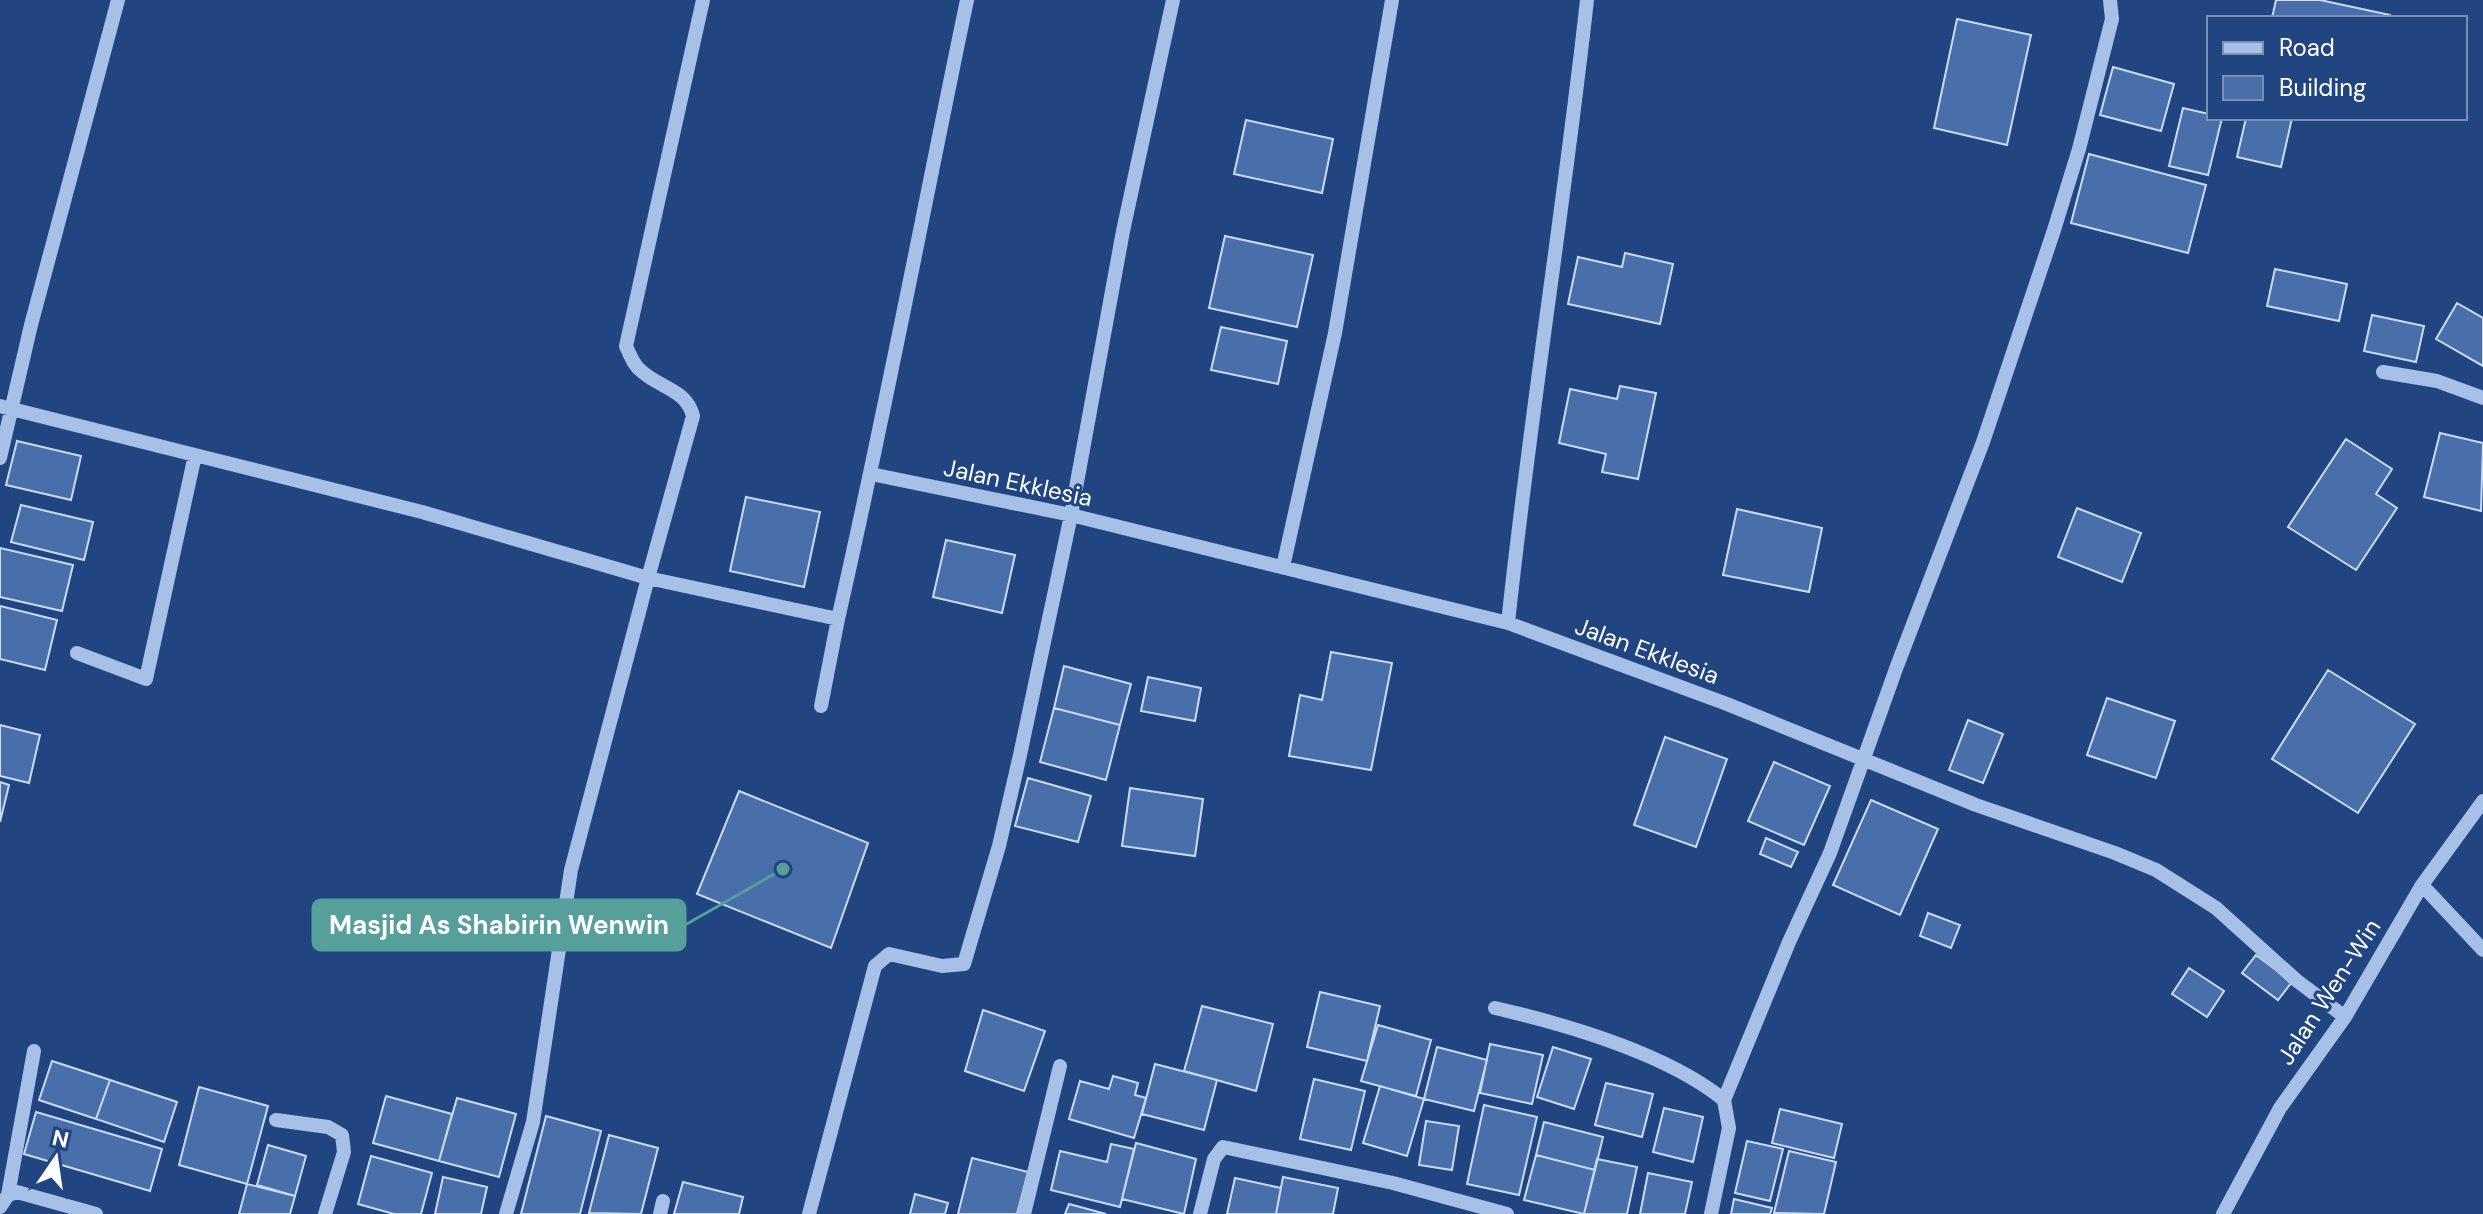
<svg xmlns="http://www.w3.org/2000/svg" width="2483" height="1214" font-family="'DM Sans',sans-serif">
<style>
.building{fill:#496faa;stroke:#cadbf6;stroke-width:2}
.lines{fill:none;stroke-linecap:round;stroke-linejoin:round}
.minor{stroke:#a6c0e8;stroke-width:14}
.labels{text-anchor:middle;stroke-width:6;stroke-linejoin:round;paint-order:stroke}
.street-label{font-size:24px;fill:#fff;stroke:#204580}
.leader{fill:none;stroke:#579f9a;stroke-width:3}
.callout-dot{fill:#579f9a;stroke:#204580;stroke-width:3}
.callout{fill:#579f9a;stroke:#579f9a;stroke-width:3}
.callout-label{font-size:26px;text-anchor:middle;font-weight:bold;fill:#fff}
</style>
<rect width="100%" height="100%" fill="#204580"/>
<path class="building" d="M 2276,0 L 2320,0 L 2390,15 L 2389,18 L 2272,18 Z
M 1957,19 L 2031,35 L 2007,145 L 1934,128 Z
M 2113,67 L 2174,84 L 2161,131 L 2100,115 Z
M 2183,108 L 2209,114 L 2209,118 L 2222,118 L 2208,175 L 2169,166 Z
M 2246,118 L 2292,118 L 2281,167 L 2237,157 Z
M 1246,120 L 1333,139 L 1322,193 L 1234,174 Z
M 2089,154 L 2206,185 L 2188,253 L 2071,223 Z
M 1225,236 L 1313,255 L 1297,327 L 1209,308 Z
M 1625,253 L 1673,264 L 1660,324 L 1568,304 L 1578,257 L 1622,267 Z
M 2275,269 L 2347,284 L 2339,321 L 2267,306 Z
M 2457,303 L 2483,318 L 2483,366 L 2436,339 Z
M 2372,315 L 2424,326 L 2416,362 L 2364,351 Z
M 1221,327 L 1287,341 L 1278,384 L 1211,370 Z
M 1620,386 L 1656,393 L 1638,479 L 1602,472 L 1606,454 L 1559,443 L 1570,389 L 1617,399 Z
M 2440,433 L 2483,443 L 2481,511 L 2424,497 Z
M 2346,439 L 2392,469 L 2376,494 L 2397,508 L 2356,570 L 2288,527 Z
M 17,441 L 81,456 L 71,500 L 6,485 Z
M 746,497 L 820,512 L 804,587 L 730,571 Z
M 21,505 L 93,522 L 84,560 L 11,542 Z
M 2077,508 L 2141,533 L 2122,582 L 2058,557 Z
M 1737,509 L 1822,528 L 1809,592 L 1723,575 Z
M 946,540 L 1015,555 L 1002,613 L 933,597 Z
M 0,548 L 73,565 L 62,611 L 0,597 Z
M 0,606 L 57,620 L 45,670 L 0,659 Z
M 1331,652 L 1392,663 L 1371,770 L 1289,756 L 1300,695 L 1322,700 Z
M 1064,666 L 1131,684 L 1120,725 L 1054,708 Z
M 2328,670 L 2415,724 L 2358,813 L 2272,759 Z
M 1148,677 L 1201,688 L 1195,721 L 1141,711 Z
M 2107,698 L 2175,721 L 2156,778 L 2087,755 Z
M 1054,708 L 1120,725 L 1106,780 L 1040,762 Z
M 1968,720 L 2003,734 L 1983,783 L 1949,770 Z
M 0,725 L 40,735 L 29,783 L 0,776 Z
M 1665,737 L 1727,759 L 1696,847 L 1634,825 Z
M 1774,762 L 1830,786 L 1804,845 L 1748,821 Z
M 1028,778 L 1091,796 L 1078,842 L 1015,826 Z
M 0,782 L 9,785 L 0,822 Z
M 1130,788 L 1203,799 L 1195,856 L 1122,846 Z
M 739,791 L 868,843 L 831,948 L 697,894 Z
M 1871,800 L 1938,829 L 1900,915 L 1833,885 Z
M 1766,838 L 1798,852 L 1791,867 L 1760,854 Z
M 1928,913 L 1960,925 L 1951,948 L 1920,936 Z
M 2256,955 L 2292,982 L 2278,1000 L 2242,973 Z
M 2189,968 L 2224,991 L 2207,1017 L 2172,994 Z
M 1320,992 L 1380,1006 L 1367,1061 L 1307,1047 Z
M 1202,1006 L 1273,1024 L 1256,1091 L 1184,1071 Z
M 983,1010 L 1045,1031 L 1024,1091 L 965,1071 Z
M 1378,1025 L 1431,1040 L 1416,1096 L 1361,1081 Z
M 1490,1044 L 1543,1055 L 1532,1104 L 1480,1093 Z
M 1437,1047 L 1487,1060 L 1474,1111 L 1424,1099 Z
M 1553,1047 L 1591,1059 L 1574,1109 L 1537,1097 Z
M 52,1061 L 110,1080 L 96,1119 L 39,1100 Z
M 1155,1064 L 1217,1080 L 1204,1130 L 1142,1114 Z
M 1113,1076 L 1138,1083 L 1135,1095 L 1146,1098 L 1134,1138 L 1069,1119 L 1080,1081 L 1109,1089 Z
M 1314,1079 L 1365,1091 L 1351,1150 L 1300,1139 Z
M 110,1080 L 177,1102 L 164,1142 L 96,1119 Z
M 1606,1083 L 1653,1094 L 1642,1137 L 1595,1125 Z
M 1380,1086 L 1424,1099 L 1407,1156 L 1363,1143 Z
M 199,1087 L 268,1106 L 247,1184 L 179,1165 Z
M 386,1096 L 452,1114 L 439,1161 L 373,1143 Z
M 457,1098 L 516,1114 L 499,1177 L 439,1161 Z
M 1484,1105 L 1537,1117 L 1519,1195 L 1467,1184 Z
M 1664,1108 L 1703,1117 L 1693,1162 L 1653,1152 Z
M 1780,1109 L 1842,1124 L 1834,1158 L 1772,1143 Z
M 36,1112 L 162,1149 L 150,1191 L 24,1154 Z
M 546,1116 L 601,1131 L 580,1214 L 521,1214 Z
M 1426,1121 L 1459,1126 L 1452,1170 L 1419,1165 Z
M 1544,1122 L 1603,1137 L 1595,1170 L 1536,1155 Z
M 609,1135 L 658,1148 L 641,1214 L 589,1213 Z
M 1747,1141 L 1783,1149 L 1770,1201 L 1735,1193 Z
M 1136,1143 L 1196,1159 L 1184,1214 L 1122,1199 Z
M 1111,1144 L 1134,1149 L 1120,1207 L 1051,1190 L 1060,1151 L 1107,1162 Z
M 268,1145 L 306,1156 L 295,1196 L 257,1185 Z
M 1789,1151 L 1836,1162 L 1824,1214 L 1774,1213 Z
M 1536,1155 L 1595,1170 L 1584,1214 L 1524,1200 Z
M 371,1156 L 432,1173 L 421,1214 L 394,1214 L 358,1204 Z
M 972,1158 L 1028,1172 L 1017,1214 L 958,1214 Z
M 1597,1159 L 1637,1167 L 1627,1214 L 1584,1214 Z
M 1648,1173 L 1692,1182 L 1685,1214 L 1640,1214 Z
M 443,1177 L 487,1187 L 481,1214 L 435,1214 Z
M 1283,1177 L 1338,1188 L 1333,1214 L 1276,1214 Z
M 1235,1178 L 1281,1188 L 1276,1214 L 1227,1214 Z
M 683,1182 L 743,1197 L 739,1214 L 674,1214 Z
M 247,1184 L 295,1196 L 290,1214 L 239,1214 Z
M 915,1194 L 948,1203 L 945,1214 L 910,1214 Z
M 1734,1199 L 1772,1208 L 1770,1214 L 1731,1214 Z
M 1069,1204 L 1106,1214 L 1065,1214 Z"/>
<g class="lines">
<path class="minor" d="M 2383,372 L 2437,381 L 2483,398
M 0,406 L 195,455
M 0,458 L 31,325 L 118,0
M 871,474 L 1071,515 L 1508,623 L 1727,704 L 1976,805 L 2115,853 L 2156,870 L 2216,908 L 2296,980 L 2345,1017
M 1283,567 L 1335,333 L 1392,0
M 1508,623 C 1530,415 1564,208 1587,0
M 77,653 L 146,679 L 195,455 L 422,512 L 648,578 L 838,619 C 885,414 924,206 967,0
M 821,706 L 838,619
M 2422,885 L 2483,950
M 1495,1008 C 1568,1025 1666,1053 1724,1100 L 1729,1128 L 1711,1214
M 1724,1100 L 1789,942 L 1830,853 L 1897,666 L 1983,442 L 2054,230 L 2079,149 L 2112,19 L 2110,0
M 276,1120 L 328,1127 L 342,1135 L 344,1152 L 325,1214
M 8,1195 L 34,1051
M 0,1207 L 8,1195 L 17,1192 L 96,1214
M 506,1214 L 533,1122 L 571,870 L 648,578 L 693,416 C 686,388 657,388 638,368 C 633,363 629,353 626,346 L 703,0
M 660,1214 L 663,1201
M 809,1214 L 875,966 L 889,954 L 942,966 L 964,964 L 999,846 L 1020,755 L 1071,515 L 1123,231 L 1173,0
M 1024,1214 L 1060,1066
M 1200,1214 L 1214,1159 L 1223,1147 L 1393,1183 L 1507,1214
M 2223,1214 L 2280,1108 L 2345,1017 L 2422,885 L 2483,801"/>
</g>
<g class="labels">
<g class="street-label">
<text transform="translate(1018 483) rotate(12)" y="8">Jalan Ekklesia</text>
<text transform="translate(1647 651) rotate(20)" y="8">Jalan Ekklesia</text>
<text transform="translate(2329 992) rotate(-57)" y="8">Jalan Wen-Win</text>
</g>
</g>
<path class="leader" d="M783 869L685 925"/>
<circle class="callout-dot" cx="783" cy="869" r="8"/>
<rect class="callout" x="313" y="900" width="372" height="50" rx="8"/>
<g class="callout-label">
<text x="499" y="934">Masjid As Shabirin Wenwin</text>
</g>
<rect x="2207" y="16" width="260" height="104" fill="#204580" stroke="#798fb3" stroke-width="2"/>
<rect x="2223" y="42" width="40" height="12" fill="#a6c0e8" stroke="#798fb3" stroke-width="2"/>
<text x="2279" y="56" font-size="24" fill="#ffffff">Road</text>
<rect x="2223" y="76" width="40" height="24" fill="#496faa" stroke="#798fb3" stroke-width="2"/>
<text x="2279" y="96" font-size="24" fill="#ffffff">Building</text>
<g transform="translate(56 1158) rotate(13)" stroke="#204580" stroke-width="6" paint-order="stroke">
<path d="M0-6L14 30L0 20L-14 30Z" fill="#ffffff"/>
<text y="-12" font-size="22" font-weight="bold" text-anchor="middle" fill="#ffffff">N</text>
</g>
</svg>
